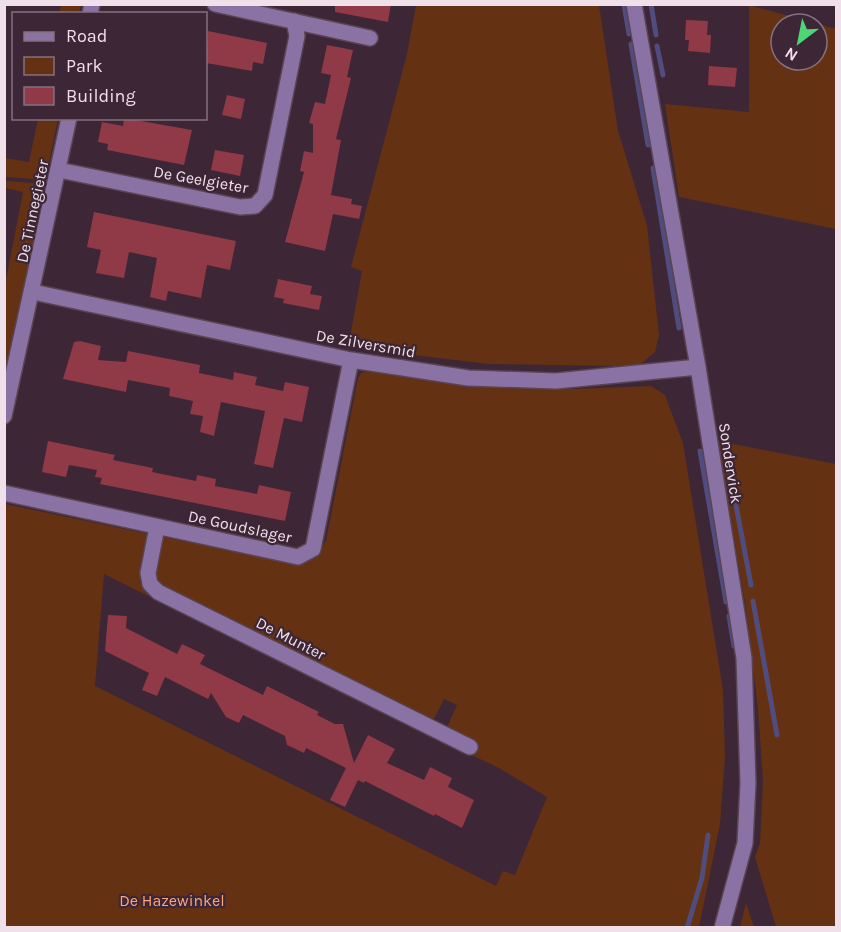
<svg xmlns="http://www.w3.org/2000/svg" width="841" height="932" font-family="Karla,sans-serif">
<style>
.green{fill:#653113;fill-rule:evenodd}
.lines{fill:none;stroke-linecap:round;stroke-linejoin:round}
.stream{stroke:#504c7e;stroke-width:5}
.building{fill:#903947}
.minor-casing{stroke:#594453;stroke-width:18}
.minor{stroke:#8a72a5;stroke-width:15}
.labels{text-anchor:middle;stroke-width:4.5;stroke-linejoin:round;paint-order:stroke}
.street-label{font-size:16px;fill:#efe0ea;stroke:#3d2636}
.park-label{font-size:16px;fill:#fda67a;stroke:#3d2636}
</style>
<rect width="100%" height="100%" fill="#3d2636"/>
<path class="green" d="M 61,5 L 81,5 L 79,13 L 59,13 Z
M 416,5 L 599,5 L 618,131 L 647,225 L 659,335 L 655,352 L 641,364 L 615,366 L 489,364 L 405,354 L 349,343 L 362,271 L 351,267 L 407,54 Z
M 742,5 L 749,5 L 836,29 L 836,229 L 679,197 L 665,104 L 749,112 L 749,6 ZM 781,24 L 817,24 L 817,60 L 781,60 Z
M 38,119 L 58,119 L 47,173 L 37,170 L 34,179 L 5,177 L 5,158 L 29,162 Z
M 5,181 L 45,184 L 5,382 L 5,285 L 23,192 L 5,188 Z
M 371,370 L 465,384 L 570,389 L 651,386 L 665,395 L 683,443 L 723,690 L 725,757 L 720,824 L 699,927 L 5,928 L 5,504 L 149,534 C 141,562 130,586 161,602 C 169,606 181,610 186,615 L 104,574 L 95,686 L 496,886 L 503,871 L 515,875 L 547,797 L 497,767 L 467,753 L 448,725 L 457,705 L 444,699 L 435,717 L 430,720 L 158,584 L 156,575 L 163,537 L 295,563 C 312,563 317,555 326,541 L 358,378 L 361,373 Z
M 718,441 L 836,464 L 836,927 L 776,927 L 755,857 L 760,843 L 763,780 L 758,709 L 746,609 Z
M 746,903 L 754,927 L 740,927 Z"/>
<g class="lines">
<path class="stream" d="M 624,4 L 629,34
M 651,4 L 656,35
M 631,44 L 648,145
M 657,46 L 663,75
M 653,168 L 679,328
M 700,451 L 726,602
M 729,468 L 751,585
M 753,601 L 777,735
M 729,616 L 734,646
M 687,928 L 702,878 L 708,835"/>
</g>
<path class="building" d="M 335,4 L 391,4 L 388,22 L 335,12 Z
M 686,20 L 708,21 L 707,35 L 711,35 L 710,53 L 688,51 L 689,40 L 685,40 Z
M 208,31 L 267,43 L 263,64 L 253,62 L 252,71 L 206,63 Z
M 327,45 L 353,50 L 347,77 L 351,78 L 336,139 L 341,140 L 331,195 L 352,199 L 351,204 L 362,206 L 359,219 L 333,214 L 325,251 L 285,242 L 304,172 L 300,171 L 304,151 L 313,153 L 313,124 L 309,123 L 315,102 L 325,104 L 331,75 L 321,73 Z
M 709,66 L 737,68 L 735,87 L 708,85 Z
M 227,95 L 245,99 L 241,119 L 222,115 Z
M 124,118 L 192,130 L 184,165 L 107,150 L 108,144 L 98,142 L 102,122 L 123,126 Z
M 215,150 L 244,155 L 240,176 L 211,170 Z
M 94,212 L 236,241 L 230,270 L 207,265 L 201,298 L 168,291 L 166,301 L 150,297 L 157,258 L 129,252 L 124,278 L 96,273 L 101,250 L 87,247 Z
M 278,279 L 312,286 L 310,294 L 322,296 L 319,310 L 283,303 L 284,299 L 274,297 Z
M 80,341 L 101,346 L 98,360 L 126,362 L 128,351 L 200,365 L 199,373 L 233,380 L 234,372 L 257,377 L 255,385 L 283,391 L 285,382 L 309,387 L 302,422 L 284,418 L 273,468 L 254,464 L 265,411 L 221,402 L 214,436 L 200,432 L 203,416 L 190,414 L 193,401 L 169,396 L 170,388 L 128,380 L 126,392 L 63,379 L 74,342 Z
M 48,441 L 115,455 L 113,460 L 153,468 L 152,472 L 196,481 L 197,475 L 216,479 L 215,486 L 257,494 L 259,485 L 291,492 L 285,521 L 100,484 L 102,478 L 95,477 L 97,470 L 69,465 L 66,477 L 42,472 Z
M 108,615 L 127,616 L 126,628 L 177,654 L 182,644 L 205,655 L 200,664 L 263,695 L 267,686 L 319,712 L 317,715 L 335,724 L 343,724 L 354,763 L 368,735 L 395,749 L 387,763 L 424,780 L 430,767 L 452,778 L 448,787 L 474,800 L 462,828 L 435,814 L 434,816 L 365,781 L 364,783 L 358,780 L 345,807 L 330,800 L 346,768 L 306,748 L 304,753 L 287,745 L 285,736 L 243,715 L 239,723 L 226,717 L 211,693 L 208,699 L 165,677 L 157,696 L 142,690 L 149,673 L 105,651 Z"/>
<g class="lines">
<defs>
<path id="minor" d="M 215,4 L 370,38
M 634,4 L 698,367 L 744,658 L 748,783 L 745,843 L 722,928
M 90,14 L 92,4
M 59,170 L 240,207 L 255,206 L 265,195 L 297,36 L 294,21
M 33,292 L 351,360 L 468,378 L 556,381 L 698,367
M 4,416 L 69,118
M 4,493 L 298,557 L 313,549 L 351,360
M 157,527 L 148,573 L 150,584 L 158,592 L 470,747"/>
</defs>
<use href="#minor" class="minor-casing"/>
<use href="#minor" class="minor"/>
</g>
<g class="labels">
<g class="street-label">
<text transform="translate(201 179) rotate(10)" y="6">De Geelgieter</text>
<text transform="translate(32 211) rotate(-78)" y="6">De Tinnegieter</text>
<text transform="translate(366 343) rotate(10)" y="6">De Zilversmid</text>
<text transform="translate(731 463) rotate(81)" y="6">Sondervick</text>
<text transform="translate(240 526) rotate(12)" y="6">De Goudslager</text>
<text transform="translate(291 638) rotate(27)" y="6">De Munter</text>
</g>
<g class="park-label">
<text x="172" y="906">De Hazewinkel</text>
</g>
</g>
<rect width="841" height="932" fill="none" stroke="#efe0ea" stroke-width="12"/>
<rect x="12" y="12" width="195" height="108" fill="#3d2636" stroke="#84707e" stroke-width="1.5"/>
<rect x="24" y="32" width="30" height="9" fill="#8a72a5" stroke="#84707e" stroke-width="1.5"/>
<text x="66" y="42" font-size="18" fill="#efe0ea">Road</text>
<rect x="24" y="57" width="30" height="18" fill="#653113" stroke="#84707e" stroke-width="1.5"/>
<text x="66" y="72" font-size="18" fill="#efe0ea">Park</text>
<rect x="24" y="87" width="30" height="18" fill="#903947" stroke="#84707e" stroke-width="1.5"/>
<text x="66" y="102" font-size="18" fill="#efe0ea">Building</text>
<g transform="translate(799 42) rotate(212)"><circle r="28" fill="#3d2636" stroke="#84707e" stroke-width="1.5"/>
<path d="M0-4.5L10 22L0 15L-10 22Z" fill="#4dd676"/>
<text y="-9" font-size="16" font-weight="bold" text-anchor="middle" fill="#efe0ea">N</text>
</g>
</svg>
